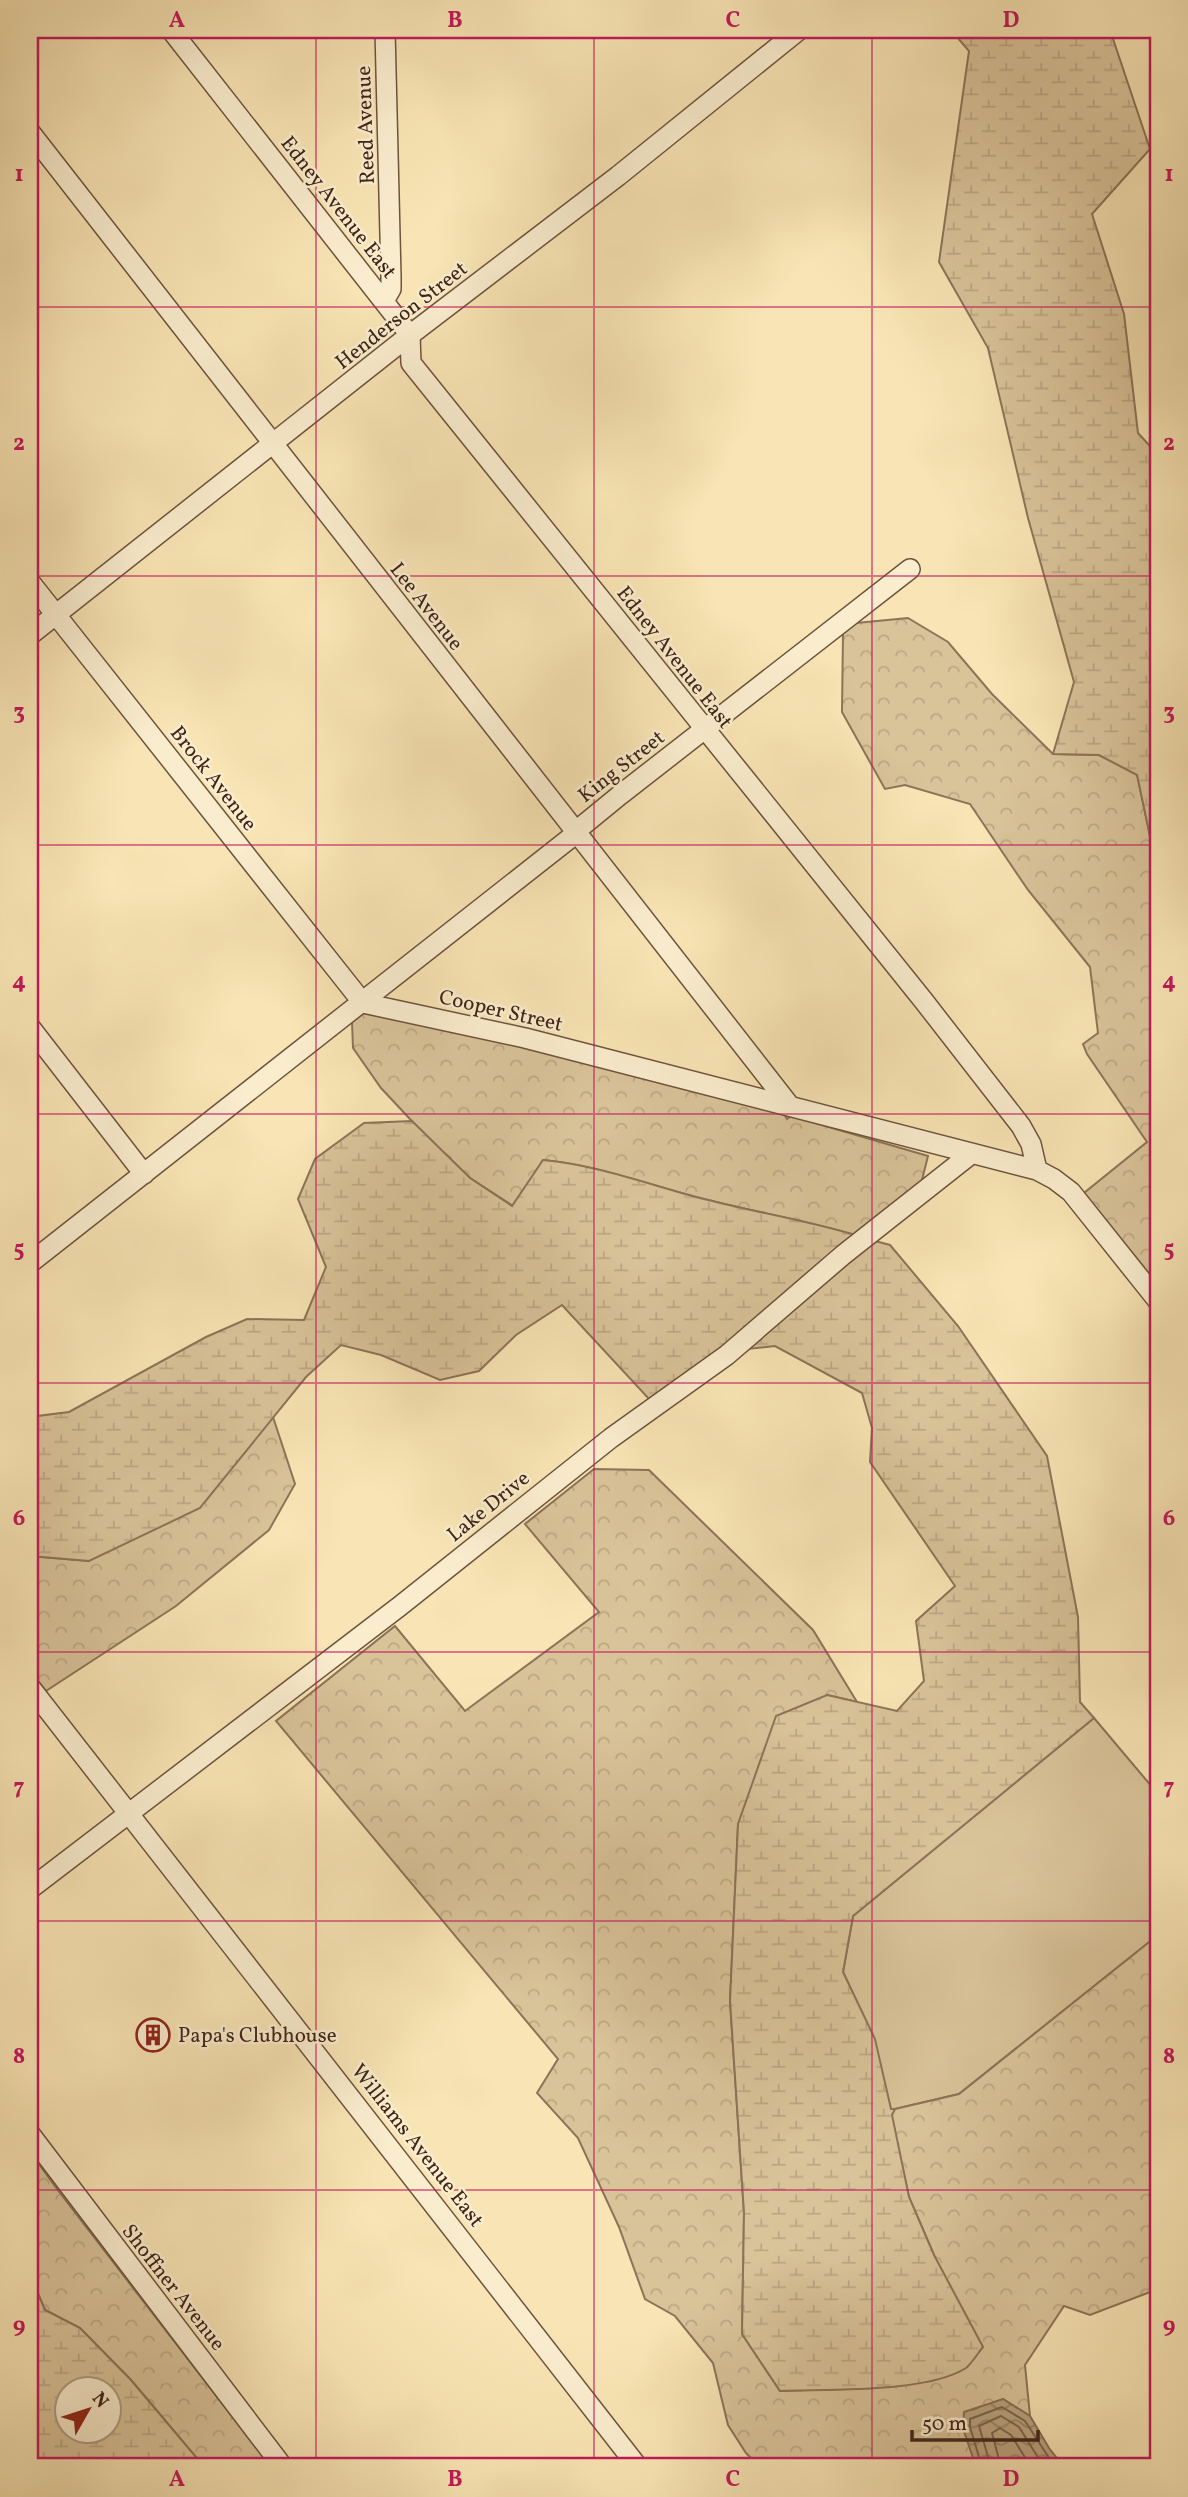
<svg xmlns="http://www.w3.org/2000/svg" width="1188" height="2497" font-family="Vollkorn,serif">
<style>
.green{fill:#d9c399;stroke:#8c7458;stroke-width:2}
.forest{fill:url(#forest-crowns);stroke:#8c7458;stroke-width:2}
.wetland{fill:url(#wetland-marsh);stroke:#8c7458;stroke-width:2;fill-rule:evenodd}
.water{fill:url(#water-waves);stroke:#887055;stroke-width:2}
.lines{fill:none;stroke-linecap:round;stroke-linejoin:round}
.shore{stroke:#7c644b;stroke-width:2}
.minor-casing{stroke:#6d543e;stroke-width:22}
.minor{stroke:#faedce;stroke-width:19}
.grid{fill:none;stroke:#c2185b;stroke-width:2;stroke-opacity:0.55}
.labels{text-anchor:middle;stroke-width:5;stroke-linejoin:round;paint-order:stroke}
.street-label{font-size:21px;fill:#3f2417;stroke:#faedce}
.poi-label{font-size:21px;fill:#3f2417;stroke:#faedce;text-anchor:start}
.neatline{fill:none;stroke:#c2185b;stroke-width:2.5}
.grid-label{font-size:23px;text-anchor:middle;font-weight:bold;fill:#c2185b}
</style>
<defs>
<pattern id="forest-crowns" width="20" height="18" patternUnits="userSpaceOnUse" patternTransform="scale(1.75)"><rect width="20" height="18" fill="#d9c399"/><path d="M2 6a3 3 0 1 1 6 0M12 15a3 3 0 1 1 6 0" fill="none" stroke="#bba783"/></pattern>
<pattern id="wetland-marsh" width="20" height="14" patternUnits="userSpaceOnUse" patternTransform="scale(1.75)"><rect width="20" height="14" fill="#d9c399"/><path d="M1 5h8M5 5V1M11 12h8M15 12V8" fill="none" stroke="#bba783"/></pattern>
<pattern id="water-waves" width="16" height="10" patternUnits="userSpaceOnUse" patternTransform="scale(1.75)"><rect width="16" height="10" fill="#b9a37f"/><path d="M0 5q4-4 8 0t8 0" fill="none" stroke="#988567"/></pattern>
</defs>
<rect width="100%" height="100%" fill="#f8e4b4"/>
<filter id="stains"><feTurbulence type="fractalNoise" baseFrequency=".00286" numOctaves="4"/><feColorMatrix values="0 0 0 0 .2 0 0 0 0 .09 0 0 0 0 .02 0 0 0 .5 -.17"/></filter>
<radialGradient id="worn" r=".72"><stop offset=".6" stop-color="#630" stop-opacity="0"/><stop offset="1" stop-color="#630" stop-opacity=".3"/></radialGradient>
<path class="green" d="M 1094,1718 L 1158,1794 L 1158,1935 L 959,2094 L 891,2110 L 874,2039 L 843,1972 L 853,1916 Z"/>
<path class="forest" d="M 908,618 L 948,642 L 992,694 L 1053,754 L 1099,755 L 1137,774 L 1150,836 L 1153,895 L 1158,910 L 1158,1285 L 1084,1193 L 1147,1142 L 1087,1054 L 1083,1044 L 1098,1033 L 1090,967 L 1028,890 L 970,804 L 905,785 L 885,789 L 842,712 L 843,633 L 856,623 Z
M 364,1013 L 522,1046 L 784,1114 L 787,1119 L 791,1116 L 928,1156 L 921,1184 L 855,1235 C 806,1220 754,1212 704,1199 C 650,1186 598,1165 543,1160 L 513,1206 L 470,1178 L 423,1133 L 381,1088 L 353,1048 L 352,1022 Z
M 273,1417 L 295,1484 L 269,1530 L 176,1606 L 46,1691 L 30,1671 L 30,1556 L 89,1561 L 261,1431 Z
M 594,1469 L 649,1470 L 813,1630 L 857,1702 L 827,1695 L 738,1825 L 730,2001 L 744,2213 L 742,2334 L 780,2391 L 872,2388 L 932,2381 L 967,2367 L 934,2255 L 909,2197 L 891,2115 L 895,2109 L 959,2094 L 1158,1935 L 1158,2101 L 1152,2106 L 1158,2115 L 1158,2289 L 1090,2315 L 1064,2306 L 1025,2365 L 1030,2416 L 1003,2399 L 964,2413 L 976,2467 L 760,2467 L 746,2453 L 728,2425 L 713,2363 L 675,2316 L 645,2299 L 619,2227 L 578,2138 L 537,2093 L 558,2059 L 276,1721 L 395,1626 L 465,1711 L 599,1612 L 525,1524 Z
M 30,2152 L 60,2193 L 271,2467 L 201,2467 L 201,2463 L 131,2380 L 80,2328 L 45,2310 L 30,2275 Z"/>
<path class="wetland" d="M 951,30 L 1110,30 L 1150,149 L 1092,214 L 1124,314 L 1138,433 L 1158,455 L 1158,909 L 1153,895 L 1150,836 L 1137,775 L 1099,755 L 1053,754 L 1074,682 L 1028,518 L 988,348 L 939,262 L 969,51 Z
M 412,1121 L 470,1178 L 512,1206 L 543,1160 C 598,1165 650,1185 704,1199 C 754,1212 805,1220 855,1235 L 722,1349 L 649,1399 L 562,1305 L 516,1335 L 479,1371 L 440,1380 L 381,1355 L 341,1345 L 306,1377 L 200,1508 L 89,1561 L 30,1556 L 30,1417 L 69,1412 L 206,1337 L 247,1319 L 304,1320 L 326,1267 L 298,1199 L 315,1159 L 364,1123 Z
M 875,1241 L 890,1245 L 958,1326 L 1047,1456 L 1078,1617 L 1080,1702 L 1094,1718 L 853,1916 L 843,1972 L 875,2039 L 891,2109 L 895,2109 L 892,2115 L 909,2197 L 934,2255 L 983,2347 C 978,2353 972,2363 966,2368 C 927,2393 827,2389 780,2391 L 742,2334 L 744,2213 L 730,2001 L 738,1824 L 776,1716 L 827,1695 L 897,1711 L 924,1681 L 916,1621 L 955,1586 L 870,1462 L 872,1428 L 862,1393 L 775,1346 L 747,1349 Z
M 30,2275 L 45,2310 L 80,2328 L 131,2380 L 201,2463 L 201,2467 L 30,2466 ZM 108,2388 L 108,2430 L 66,2430 L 66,2388 Z"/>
<path class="water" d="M 1003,2399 L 1030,2416 L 1049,2448 L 1064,2467 L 976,2467 L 963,2428 L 964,2412 Z"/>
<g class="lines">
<path class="shore" d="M 982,2467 L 970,2427 L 970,2419 L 1002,2407 L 1025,2421 L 1055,2467
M 991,2467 L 979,2426 L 1001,2416 L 1019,2427 L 1044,2467
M 1001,2467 L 992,2433 L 1000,2428 L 1011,2435 L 1031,2467"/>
<defs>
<path id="minor" d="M 171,30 L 410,335 L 411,363 L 923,1000 L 1021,1126 L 1031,1144 L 1037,1170
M 30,132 L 790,1106
M 384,301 L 391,289 L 391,277 L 385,30
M 30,582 L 363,1003
M 30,635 L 410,335 L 618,176 L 799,30
M 363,1003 L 525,1038 L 1037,1170 L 1054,1179 L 1071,1192 L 1158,1301
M 30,1027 L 144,1174
M 30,1263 L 569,839 L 576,831 L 620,795 L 910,569
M 30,1687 L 638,2467
M 30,1889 L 400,1606 L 611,1438 L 727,1355 L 843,1255 L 971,1154
M 30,2134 L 283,2467"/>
</defs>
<use href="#minor" class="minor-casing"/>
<use href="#minor" class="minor"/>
</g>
<path class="grid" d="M 316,30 L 316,2467M 594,30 L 594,2467M 872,30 L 872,2467M 30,307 L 1158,307M 30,576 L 1158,576M 30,845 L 1158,845M 30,1114 L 1158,1114M 30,1383 L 1158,1383M 30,1652 L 1158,1652M 30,1921 L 1158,1921M 30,2190 L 1158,2190"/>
<defs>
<symbol id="building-ring" viewBox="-11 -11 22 22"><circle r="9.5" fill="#faedce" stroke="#8f2418" stroke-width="1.5"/><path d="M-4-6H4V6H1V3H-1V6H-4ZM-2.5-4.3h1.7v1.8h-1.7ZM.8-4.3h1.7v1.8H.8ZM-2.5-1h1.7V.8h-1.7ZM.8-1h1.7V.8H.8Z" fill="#8f2418"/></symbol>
</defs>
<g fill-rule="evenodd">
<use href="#building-ring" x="134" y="2016" width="38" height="38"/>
</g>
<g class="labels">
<g class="street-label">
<text transform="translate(365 125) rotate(-92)" y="7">Reed Avenue</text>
<text transform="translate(339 207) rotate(52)" y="7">Edney Avenue East</text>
<text transform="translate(401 315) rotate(-38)" y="7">Henderson Street</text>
<text transform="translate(427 606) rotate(52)" y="7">Lee Avenue</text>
<text transform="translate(675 657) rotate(52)" y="7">Edney Avenue East</text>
<text transform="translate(621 766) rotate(-38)" y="7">King Street</text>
<text transform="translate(214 778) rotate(52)" y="7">Brock Avenue</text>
<text transform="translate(501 1010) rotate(13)" y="7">Cooper Street</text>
<text transform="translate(488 1506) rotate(-39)" y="7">Lake Drive</text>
<text transform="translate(418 2145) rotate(52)" y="7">Williams Avenue East</text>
<text transform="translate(174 2287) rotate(52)" y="7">Shoffner Avenue</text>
</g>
<g class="poi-label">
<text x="178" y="2042">Papa's Clubhouse</text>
</g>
</g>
<rect width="1188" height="2497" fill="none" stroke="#f8e4b4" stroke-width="77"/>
<g transform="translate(88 2410) rotate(51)"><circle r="33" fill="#faedce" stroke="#af9d85" stroke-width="2"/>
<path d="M0-5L12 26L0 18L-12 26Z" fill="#8f2418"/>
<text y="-10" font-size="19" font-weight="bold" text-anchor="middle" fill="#3f2417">N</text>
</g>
<path d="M912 2430v10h126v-10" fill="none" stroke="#3f2417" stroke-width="3.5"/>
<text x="922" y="2430" font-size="21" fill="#3f2417" stroke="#faedce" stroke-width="5" paint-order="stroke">50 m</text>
<rect x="38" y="38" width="1112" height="2420" class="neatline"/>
<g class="grid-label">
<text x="177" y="27">A</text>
<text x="455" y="27">B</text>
<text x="733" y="27">C</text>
<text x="1011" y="27">D</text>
<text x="19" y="181">1</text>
<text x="1169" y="181">1</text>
<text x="19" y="450">2</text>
<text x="1169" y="450">2</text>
<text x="19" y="719">3</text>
<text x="1169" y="719">3</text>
<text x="19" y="988">4</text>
<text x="1169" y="988">4</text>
<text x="19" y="1256">5</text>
<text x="1169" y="1256">5</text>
<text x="19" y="1525">6</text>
<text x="1169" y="1525">6</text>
<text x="19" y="1794">7</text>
<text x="1169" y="1794">7</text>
<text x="19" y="2063">8</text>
<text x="1169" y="2063">8</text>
<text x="19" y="2332">9</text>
<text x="1169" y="2332">9</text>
<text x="177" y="2486">A</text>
<text x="455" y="2486">B</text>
<text x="733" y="2486">C</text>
<text x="1011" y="2486">D</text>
</g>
<rect width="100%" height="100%" filter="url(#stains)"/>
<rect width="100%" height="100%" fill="url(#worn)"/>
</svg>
